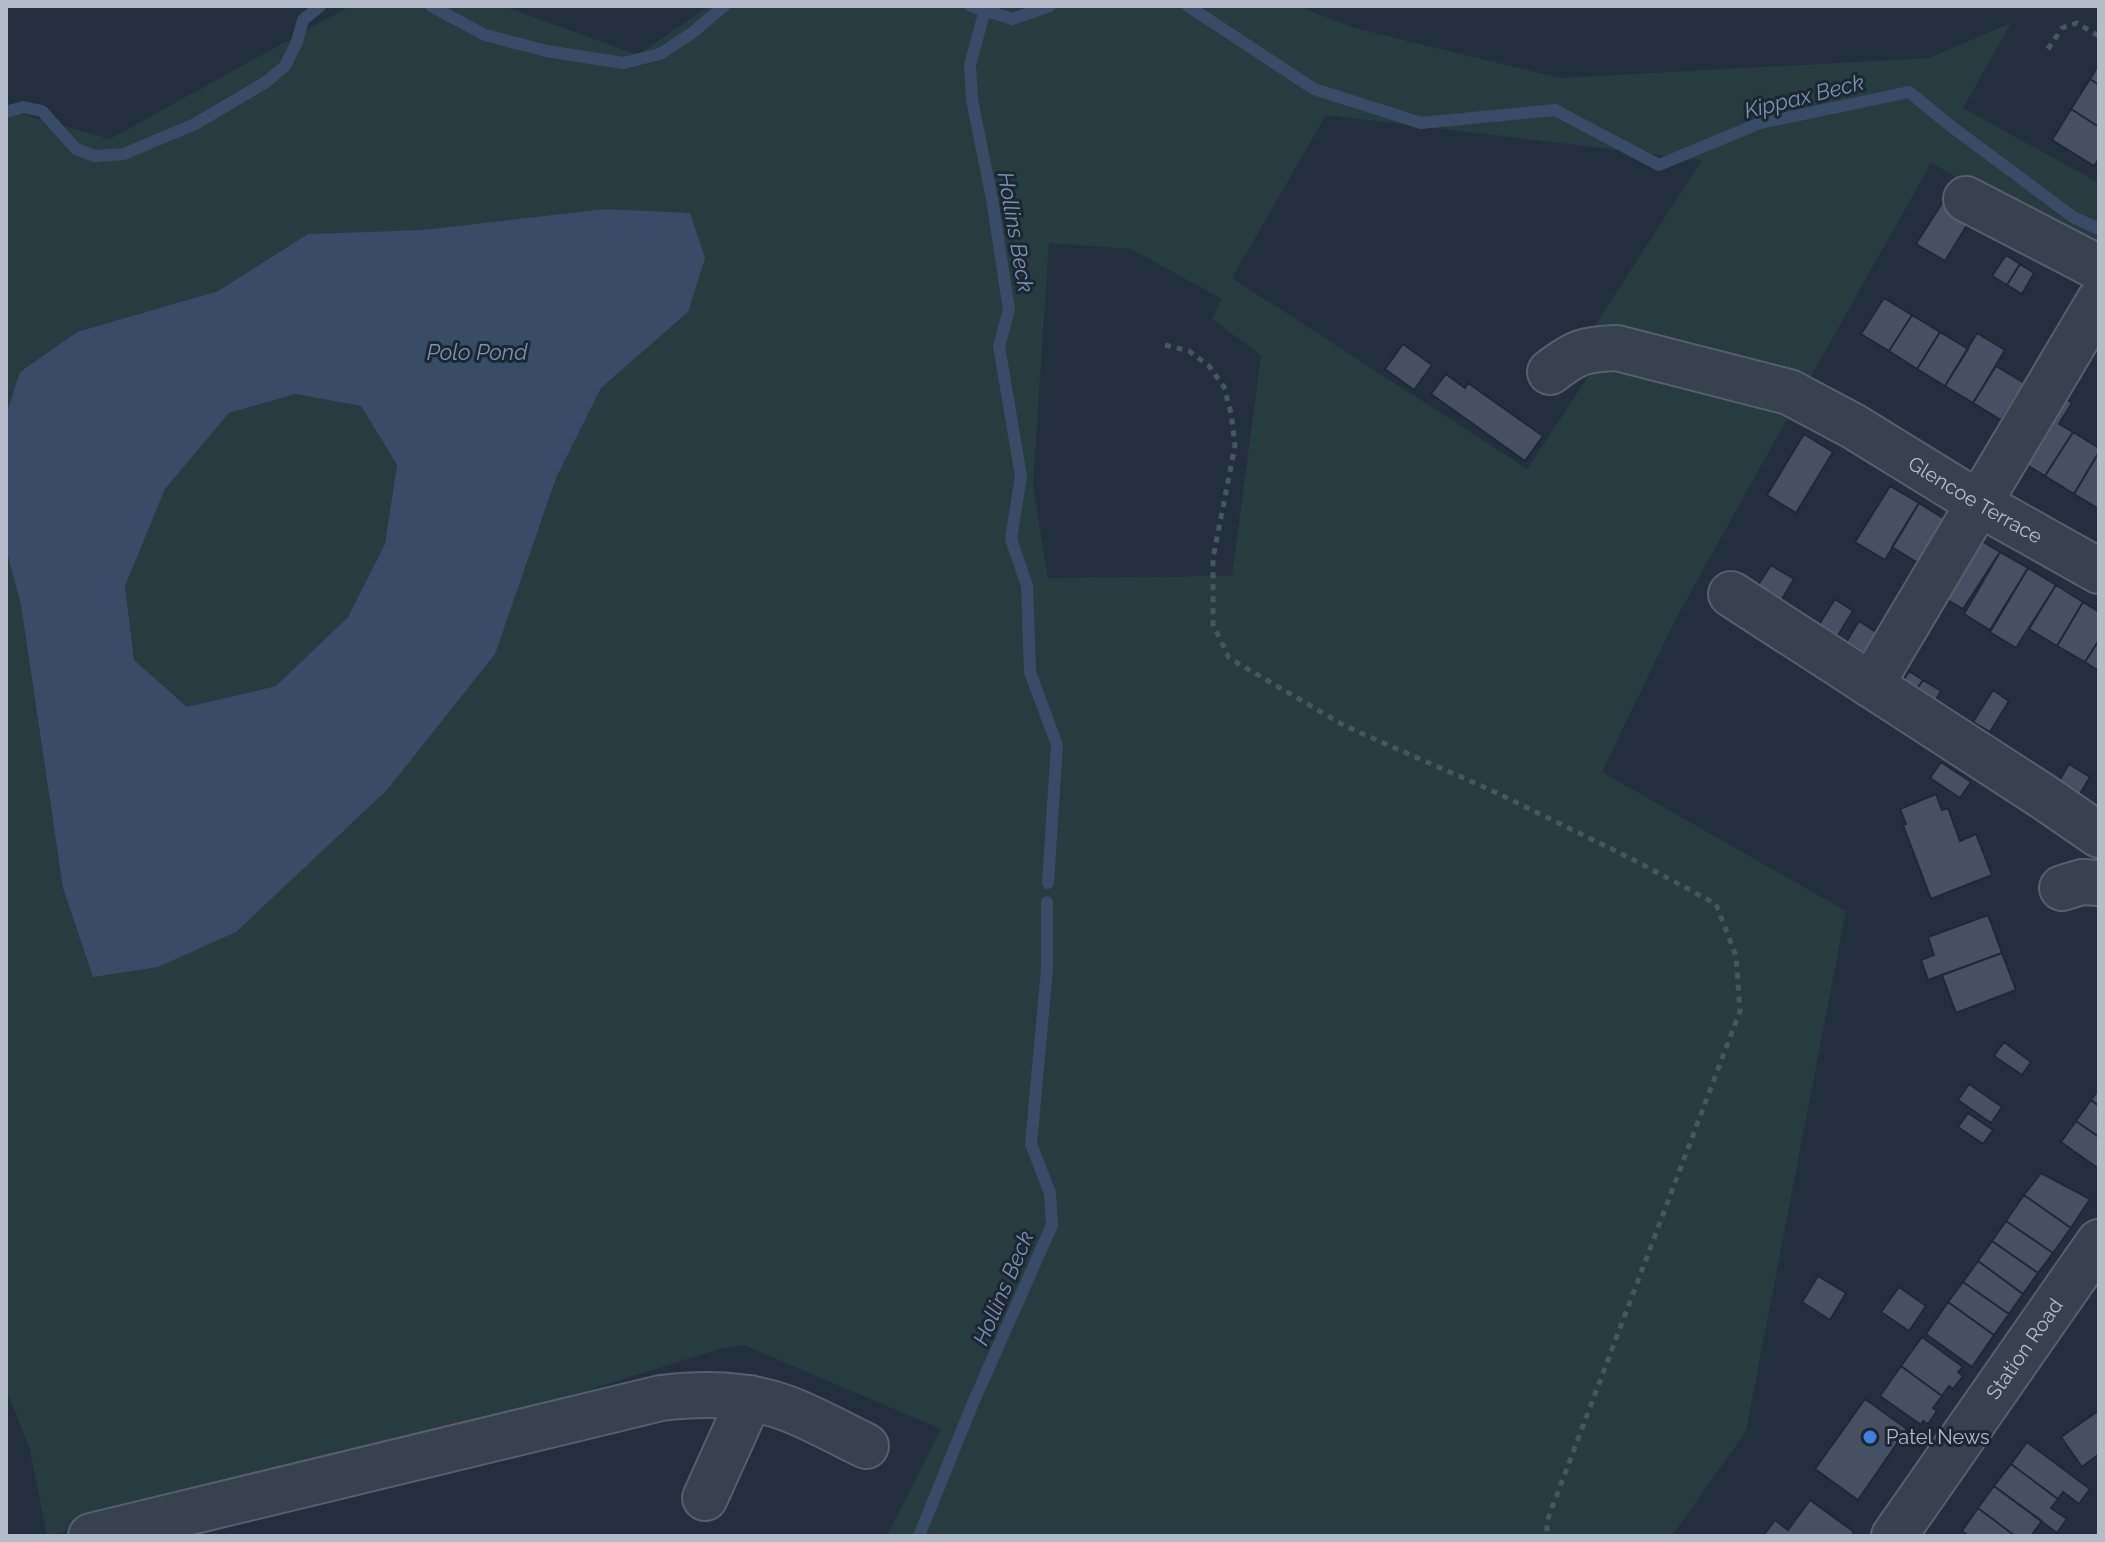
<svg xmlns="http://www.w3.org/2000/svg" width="2105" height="1542" font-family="Raleway,sans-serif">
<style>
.green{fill:#263c3f;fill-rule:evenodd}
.water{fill:#394c67;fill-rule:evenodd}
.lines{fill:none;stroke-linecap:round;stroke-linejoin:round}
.stream{stroke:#394c67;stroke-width:12}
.building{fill:#455162;stroke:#1f2835;stroke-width:2}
.minor-casing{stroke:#565f6c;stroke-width:48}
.path{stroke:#44595c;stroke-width:5;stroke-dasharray:6 6;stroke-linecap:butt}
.minor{stroke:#38414e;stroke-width:44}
.shop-dot{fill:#3f7fe0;stroke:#1d2633;stroke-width:3}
.labels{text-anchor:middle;stroke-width:6;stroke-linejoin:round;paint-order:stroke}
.street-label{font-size:20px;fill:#b4bcc9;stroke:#1d2633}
.poi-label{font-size:20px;fill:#b4bcc9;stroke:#1d2633;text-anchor:start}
.water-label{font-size:22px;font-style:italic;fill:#7c92b1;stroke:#1d2633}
</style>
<rect width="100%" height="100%" fill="#242f3e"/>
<path class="green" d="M 350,6 L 503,6 L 638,55 L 709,6 L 1298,6 L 1354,28 L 1560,78 L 1929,58 L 2011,23 L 1963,108 L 2099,183 L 2099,255 L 1931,163 L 1806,385 L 1594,327 L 1702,160 L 1326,115 L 1232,278 L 1527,469 L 1600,359 L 1792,410 L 1674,622 L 1602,772 L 1846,911 L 1746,1431 L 1672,1536 L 887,1536 L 941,1429 L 744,1345 L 723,1348 L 502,1417 L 47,1536 L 30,1450 L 6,1388 L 6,549 L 21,605 L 63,888 L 556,478 L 601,388 L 688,312 L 423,230 L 308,234 L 218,291 L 77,332 L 20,372 L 6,415 L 6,110 L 110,139 ZM 1049,243 L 1131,249 L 1222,299 L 1212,319 L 1261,355 L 1232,576 L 1048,578 L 1033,485 Z
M 295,394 L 361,406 L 397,465 L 385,544 L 348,617 L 276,686 L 187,707 L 134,660 L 124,586 L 165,489 L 229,413 Z"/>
<path class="water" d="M 605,209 L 690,213 L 705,258 L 688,312 L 601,388 L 556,478 L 495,654 L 387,790 L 236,932 L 158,967 L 93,977 L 63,888 L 21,605 L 6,549 L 6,415 L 20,372 L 77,332 L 218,291 L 308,234 L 423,230 ZM 295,394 L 361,406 L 397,465 L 385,544 L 348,617 L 276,686 L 187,707 L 134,660 L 125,586 L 165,489 L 229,413 Z"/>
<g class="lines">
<path class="stream" d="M 431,6 L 485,35 L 547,51 L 623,63 L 660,54 L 692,33 L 724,6
M 971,6 L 1012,19 L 1050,6
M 1188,6 L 1314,89 L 1421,123 L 1555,110 L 1659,165 L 1760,123 L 1909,92 L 1952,127 L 2073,217 L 2099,229
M 985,10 L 970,65 L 972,100 L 992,199 L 1009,310 L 999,346 L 1021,476 L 1011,539 L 1027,586 L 1030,672 L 1057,745 L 1048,883
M 6,112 L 23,107 L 42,111 L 76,149 L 95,156 L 124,154 L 195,124 L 266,82 L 285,66 L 297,42 L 303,20 L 320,6
M 919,1536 L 973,1403 L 1052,1225 L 1050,1193 L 1031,1144 L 1047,969 L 1047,902"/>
</g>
<path class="building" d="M 2099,64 L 2099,85 L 2090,79 Z
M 2090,79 L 2099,85 L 2099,127 L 2071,109 Z
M 2071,109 L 2099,127 L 2099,159 L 2094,166 L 2052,140 Z
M 1944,200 L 1972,217 L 1945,261 L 1916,244 Z
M 2006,255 L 2020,264 L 2007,285 L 1992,276 Z
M 2020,264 L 2034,273 L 2022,294 L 2007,285 Z
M 1884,298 L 1912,315 L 1889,351 L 1861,334 Z
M 1912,315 L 1940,332 L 1917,369 L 1889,351 Z
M 1940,332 L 1968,349 L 1945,386 L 1917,369 Z
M 1977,333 L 2005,350 L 1973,403 L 1945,386 Z
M 1403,344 L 1432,365 L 1414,390 L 1385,369 Z
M 1996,366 L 2024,383 L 2001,420 L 1973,403 Z
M 1446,374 L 1465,388 L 1468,383 L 1543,436 L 1525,461 L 1431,394 Z
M 2057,393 L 2072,403 L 2059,424 L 2073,432 L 2045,476 L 2017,459 Z
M 2073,432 L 2099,448 L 2099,452 L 2074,494 L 2045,476 Z
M 1804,434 L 1833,452 L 1796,513 L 1767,495 Z
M 2099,452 L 2099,509 L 2074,494 Z
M 1890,486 L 1919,503 L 1885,560 L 1855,542 Z
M 1919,503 L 1948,521 L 1921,565 L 1892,547 Z
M 1972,535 L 2000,552 L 1963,609 L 1946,599 Z
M 2000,552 L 2028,568 L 1990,630 L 1964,614 Z
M 1771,565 L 1794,579 L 1778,606 L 1754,591 Z
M 2028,568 L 2056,585 L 2016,648 L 1990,632 Z
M 2056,585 L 2083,602 L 2057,646 L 2029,629 Z
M 1835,599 L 1853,611 L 1832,645 L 1813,634 Z
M 2083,602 L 2099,612 L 2099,640 L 2085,662 L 2057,646 Z
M 1859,621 L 1876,632 L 1859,660 L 1842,649 Z
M 2099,640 L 2099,671 L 2085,662 Z
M 1909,671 L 1923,680 L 1912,696 L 1899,688 Z
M 1923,680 L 1941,691 L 1931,708 L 1912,696 Z
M 1993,690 L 2009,701 L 1990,732 L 1973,722 Z
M 1941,762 L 1971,782 L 1960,798 L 1930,778 Z
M 2069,764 L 2090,777 L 2074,804 L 2053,791 Z
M 1936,794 L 1942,810 L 1948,808 L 1960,841 L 1976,834 L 1992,875 L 1931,899 L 1903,825 L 1906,824 L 1900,809 Z
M 1988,915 L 2002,953 L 1928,980 L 1921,960 L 1934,955 L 1928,937 Z
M 2002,953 L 2016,990 L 1956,1013 L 1942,975 Z
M 2004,1042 L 2031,1062 L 2022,1075 L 1994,1056 Z
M 1969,1084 L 2002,1107 L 1991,1123 L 1958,1100 Z
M 2099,1089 L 2099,1106 L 2091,1100 Z
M 2091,1100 L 2099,1106 L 2099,1137 L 2076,1121 Z
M 1968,1113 L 1993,1130 L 1983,1144 L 1958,1127 Z
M 2076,1121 L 2099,1137 L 2099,1169 L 2061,1142 Z
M 2041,1173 L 2090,1199 L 2071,1228 L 2024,1195 Z
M 2024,1195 L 2071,1228 L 2053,1253 L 2006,1221 Z
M 2006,1221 L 2053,1253 L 2038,1273 L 1992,1241 Z
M 1992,1241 L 2038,1273 L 2023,1294 L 1978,1261 Z
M 1978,1261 L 2023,1294 L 2009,1314 L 1963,1282 Z
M 1818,1276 L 1846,1293 L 1830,1320 L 1802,1302 Z
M 1963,1282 L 2009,1314 L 1994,1335 L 1948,1302 Z
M 1899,1287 L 1926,1306 L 1909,1331 L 1881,1312 Z
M 1948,1302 L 1994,1335 L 1972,1367 L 1926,1334 Z
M 1922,1337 L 1963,1367 L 1958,1372 L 1963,1376 L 1953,1389 L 1949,1386 L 1942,1396 L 1901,1366 Z
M 1901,1366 L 1942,1396 L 1933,1408 L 1937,1411 L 1928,1424 L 1923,1421 L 1921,1425 L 1880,1396 Z
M 1865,1399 L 1907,1429 L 1858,1500 L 1815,1469 Z
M 2098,1411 L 2099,1454 L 2082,1467 L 2061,1437 Z
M 2027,1442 L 2090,1489 L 2079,1504 L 2063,1492 L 2058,1499 L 2011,1464 Z
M 2011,1464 L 2058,1499 L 2051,1508 L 2067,1519 L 2057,1533 L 1994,1486 Z
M 1994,1486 L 2042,1521 L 2031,1536 L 2015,1536 L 1978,1508 Z
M 1810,1500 L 1854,1532 L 1851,1536 L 1763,1536 L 1775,1520 L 1788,1530 Z
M 1978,1508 L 2015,1536 L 1969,1536 L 1962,1531 Z"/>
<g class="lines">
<defs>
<g id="minor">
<path d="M 1966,199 L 2099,268"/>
<path id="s1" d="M 1550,372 C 1576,352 1584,349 1617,348 L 1789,392 L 1853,426 L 1978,503 L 2099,571"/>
<path d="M 1731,594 L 2044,797 L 2099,835"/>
<path d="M 1871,685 L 2099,301"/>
<path d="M 2062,888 L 2082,882 L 2099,883"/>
<path d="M 705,1498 L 750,1398"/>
<path d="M 91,1536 L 661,1398 C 703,1393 745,1393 786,1408 C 813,1418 839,1433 866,1446"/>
<path id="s2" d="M 1894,1536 L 2099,1242"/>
</g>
</defs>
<use href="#minor" class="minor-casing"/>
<path class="path" d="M 2048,49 L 2062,28 L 2077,23 L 2099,36
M 1165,345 L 1189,351 L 1209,366 L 1224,387 L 1231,413 L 1235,446 L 1213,558 L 1213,624 L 1229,658 L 1345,726 L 1493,791 L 1632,859 L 1716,904 L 1736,956 L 1740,1011 L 1547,1521 L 1547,1536"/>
<use href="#minor" class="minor"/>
</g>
<circle class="shop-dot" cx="1870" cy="1437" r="8"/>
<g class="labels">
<g class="street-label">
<text dy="7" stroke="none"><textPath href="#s1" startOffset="466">Glencoe Terrace</textPath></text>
<text dy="7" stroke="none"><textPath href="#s2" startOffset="228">Station Road</textPath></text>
</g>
<g class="poi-label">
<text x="1886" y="1444">Patel News</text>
</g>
<g class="water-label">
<text transform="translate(1804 96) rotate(-14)" y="8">Kippax Beck</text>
<text transform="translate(1016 232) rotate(80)" y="8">Hollins Beck</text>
<text x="477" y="360">Polo Pond</text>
<text transform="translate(1003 1288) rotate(-67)" y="8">Hollins Beck</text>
</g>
</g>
<rect width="2105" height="1542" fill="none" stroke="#b4bcc9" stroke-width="16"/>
</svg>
